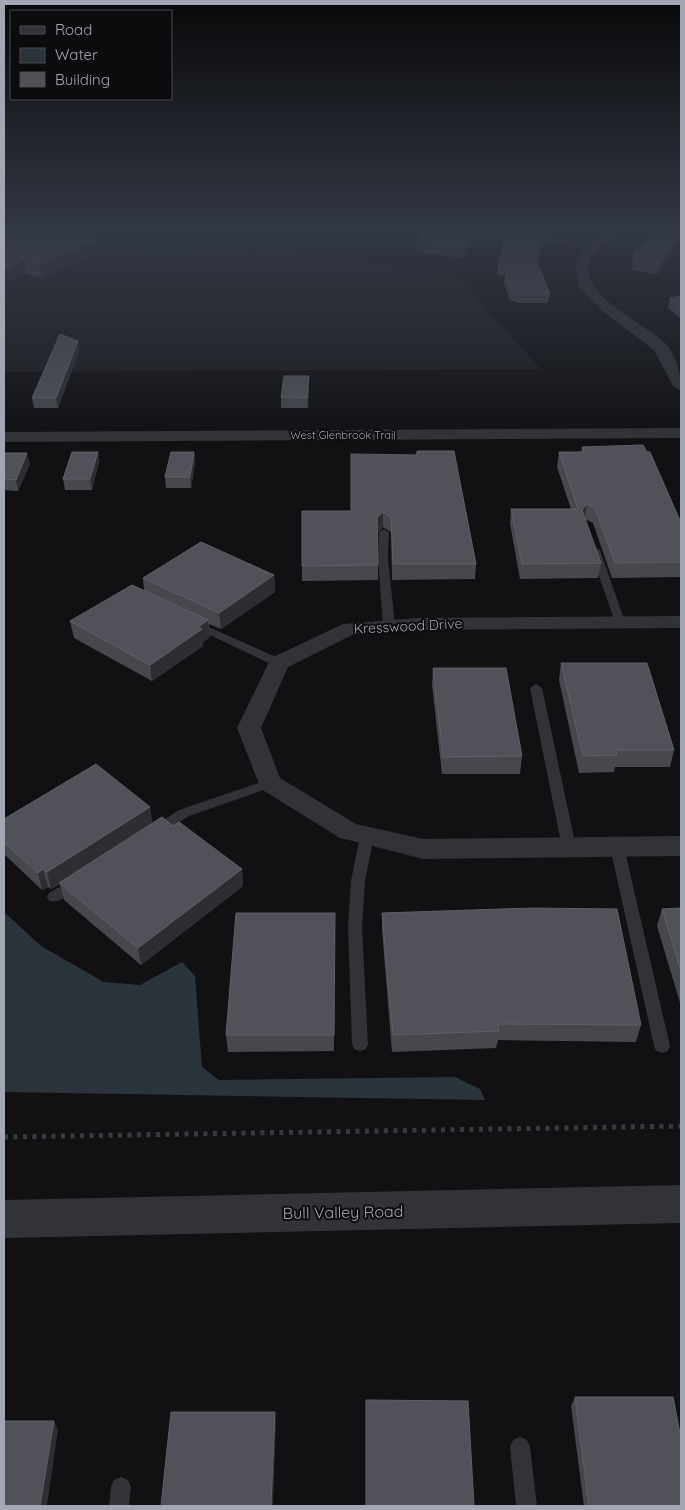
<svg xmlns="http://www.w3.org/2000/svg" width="685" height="1510" font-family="Quicksand,sans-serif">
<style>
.built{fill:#1d1d20}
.green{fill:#1e251f}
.water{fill:#2b333b}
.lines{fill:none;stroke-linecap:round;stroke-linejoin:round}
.path{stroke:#383a3e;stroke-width:5;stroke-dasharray:4 5.5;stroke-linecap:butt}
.service{fill:#323337;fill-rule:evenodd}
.minor{fill:#323337;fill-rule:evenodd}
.tertiary{fill:#323337;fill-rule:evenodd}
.wall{fill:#47484e}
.shaded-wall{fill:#2d2e32}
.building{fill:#515259;stroke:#5e6067}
.labels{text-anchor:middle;stroke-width:4;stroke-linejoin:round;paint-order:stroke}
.far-street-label{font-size:11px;fill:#a3a7b3;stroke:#0c0c0e}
.street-label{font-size:14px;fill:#a3a7b3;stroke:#0c0c0e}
.near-street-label{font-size:16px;fill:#a3a7b3;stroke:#0c0c0e}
</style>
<rect width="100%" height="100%" fill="#111113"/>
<path class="built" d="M 4,231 L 252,231 L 291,246 L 369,263 L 456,275 L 541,369 L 4,372 Z"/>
<path class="green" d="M 121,231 L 205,231 L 215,238 L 213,243 C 165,258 162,265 121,231 Z"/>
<path class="water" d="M 4,912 L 41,946 L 104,982 L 140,985 L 182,962 L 195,976 L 202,1067 L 219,1080 L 455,1077 L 480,1089 L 485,1100 L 4,1092 Z"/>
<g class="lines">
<path class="path" d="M 4,1137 L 681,1126"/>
<path class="service" d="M 384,529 L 389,532 L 388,558 L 395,626 L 389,629 L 383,626 L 378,558 L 379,532 Z
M 595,547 L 600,550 L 625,622 L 624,624 L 616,624 L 615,622 L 590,550 Z
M 195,621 L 283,660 L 285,663 L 283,666 L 275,666 L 191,626 L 190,624 L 191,622 Z
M 536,684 L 542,688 L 576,847 L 574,851 L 564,851 L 562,847 L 530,688 Z
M 270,779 L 276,783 L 275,786 L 189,816 L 160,835 L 150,835 L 148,832 L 150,829 L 179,810 Z
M 367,831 L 372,833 L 374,836 L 365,881 L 362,927 L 368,1044 L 366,1049 L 360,1051 L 354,1049 L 352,1044 L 348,927 L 351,881 L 360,836 L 362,833 Z
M 617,842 L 622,843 L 624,847 L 670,1046 L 668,1051 L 662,1053 L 656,1051 L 654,1046 L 610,847 L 612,843 Z
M 75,878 L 80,879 L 82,883 C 77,892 59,904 49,901 L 47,897 L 49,893 Z
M 520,1437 L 527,1440 L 530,1447 L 537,1506 L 516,1506 L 510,1447 L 513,1440 Z
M 121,1477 L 128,1480 L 131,1487 L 129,1506 L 109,1506 L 111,1487 L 114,1480 Z"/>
<path class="minor" d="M 459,231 L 497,231 L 591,242 L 610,231 L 625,231 C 615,244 593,245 589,264 C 581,297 647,324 666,344 C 677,357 681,374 681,391 L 673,386 L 654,350 L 605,313 L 578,286 L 575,264 L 585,249 L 465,235 Z
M 681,428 L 681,438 L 4,442 L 4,432 Z
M 681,616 L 681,628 L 418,630 L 354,634 L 288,667 L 261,728 L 280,778 L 356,824 L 423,839 L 681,836 L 681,856 L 423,859 L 349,840 L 340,838 L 261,789 L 237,728 L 271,658 L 343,624 L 418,618 Z"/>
<path class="tertiary" d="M 681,1185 L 681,1223 L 4,1238 L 4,1200 Z"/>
</g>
<path class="wall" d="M 4,231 L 97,239 L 99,252 L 42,278 L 26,274 L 4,283 Z
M 424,231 L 477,231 L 476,238 L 462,258 L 415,252 L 416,243 Z
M 513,231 L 545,231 L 544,235 Z
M 681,231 L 657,274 L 632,270 L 633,262 L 632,261 L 633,252 Z
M 542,237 L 541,246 L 537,263 L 550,294 L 548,303 L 516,303 L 515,301 L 510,301 L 504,282 L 505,275 L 497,275 L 498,266 Z
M 681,296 L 681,319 L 668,308 L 670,298 Z
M 78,341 L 79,351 L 58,408 L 34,408 L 32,398 Z
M 309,386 L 308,408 L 281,408 L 281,397 Z
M 582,447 L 647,452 L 681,523 L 681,577 L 612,578 L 593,523 L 585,519 L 601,563 L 598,578 L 520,579 L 510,524 L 511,509 L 571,509 L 557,467 L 559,452 L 581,452 Z
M 417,451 L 476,564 L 475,579 L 392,580 L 391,532 L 383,527 L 378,532 L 378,580 L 302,581 L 302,566 L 351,511 L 416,455 Z
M 98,452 L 99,462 L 92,490 L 65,490 L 63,479 Z
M 194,452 L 195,463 L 191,488 L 166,488 L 165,477 Z
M 4,453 L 30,464 L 18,491 L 4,490 Z
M 274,575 L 275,592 L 221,629 L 209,624 L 210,637 L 203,642 L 203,646 L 152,681 L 74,638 L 70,621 L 144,590 L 143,578 Z
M 561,663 L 674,750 L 670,767 L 615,767 L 614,772 L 579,773 L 559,680 Z
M 433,668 L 522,756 L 520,774 L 442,774 L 432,685 Z
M 150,807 L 152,823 L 173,826 L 242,869 L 243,886 L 141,965 L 64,900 L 60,884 L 51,889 L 48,887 L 42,890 L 4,854 L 4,819 Z
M 681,908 L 681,1006 L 657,926 L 662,909 Z
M 335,913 L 334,1051 L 228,1052 L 226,1035 Z
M 382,913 L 641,1025 L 636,1042 L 498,1040 L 496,1048 L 392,1052 L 382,930 Z
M 575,1397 L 681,1506 L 584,1506 L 571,1406 Z"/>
<path class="shaded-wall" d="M 476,231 L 477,231 L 476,238 L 462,258 L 463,249 Z
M 681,232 L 681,239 L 657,274 L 659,264 Z
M 542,237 L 541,246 L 535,270 L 536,261 Z
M 97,239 L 99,252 L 42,278 L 40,265 Z
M 24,260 L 26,274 L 4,283 L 4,269 Z
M 78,341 L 79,351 L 58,408 L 56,398 Z
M 309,376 L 309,386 L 308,408 L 307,398 Z
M 98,452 L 99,462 L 92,490 L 90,479 Z
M 194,452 L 195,463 L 191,488 L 190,477 Z
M 27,453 L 30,464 L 18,491 L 16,480 Z
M 587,504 L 585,519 L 582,510 Z
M 383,512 L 383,527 L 377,532 L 377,517 Z
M 274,575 L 275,592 L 221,629 L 219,613 Z
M 208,620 L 210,637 L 203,642 L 203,646 L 152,681 L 150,665 Z
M 150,807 L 153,825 L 51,889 L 47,872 Z
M 43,869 L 48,887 L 42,890 L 38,873 Z
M 242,869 L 243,886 L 141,965 L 138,948 Z
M 275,1412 L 276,1421 L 273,1506 L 271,1506 Z
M 54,1421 L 58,1430 L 47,1506 L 40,1506 Z"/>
<path class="building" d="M 4,231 L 65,231 L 97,239 L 40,265 L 24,260 L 4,269 Z
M 424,231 L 476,231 L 463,249 L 416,243 Z
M 658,231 L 681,231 L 681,232 L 659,264 L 633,260 L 639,253 L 633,252 Z
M 506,233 L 542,237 L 536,261 L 550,294 L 517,294 L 516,291 L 511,291 L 505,273 L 507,266 L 498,266 Z
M 681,296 L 681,308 L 670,298 Z
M 60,334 L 78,341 L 56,398 L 32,398 Z
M 284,376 L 309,376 L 307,398 L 281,397 Z
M 643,445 L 647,452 L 650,452 L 681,523 L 681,562 L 615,563 L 595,508 L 587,504 L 582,510 L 601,563 L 522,564 L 511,509 L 578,509 L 559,452 L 584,452 L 582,447 Z
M 417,451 L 454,451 L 476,564 L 393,564 L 391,517 L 383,512 L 377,517 L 378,565 L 302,566 L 302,511 L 351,511 L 351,454 L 417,455 Z
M 72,452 L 98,452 L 90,479 L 63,479 Z
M 171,452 L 194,452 L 190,477 L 165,477 Z
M 4,453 L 27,453 L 16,480 L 4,479 Z
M 201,542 L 274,575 L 219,613 L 143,578 Z
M 132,585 L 208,620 L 198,627 L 202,629 L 150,665 L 70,621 Z
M 561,663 L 647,663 L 674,750 L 616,750 L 617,755 L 583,756 Z
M 433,668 L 506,668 L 522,756 L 443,757 Z
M 96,764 L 150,807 L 47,872 L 43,869 L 38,873 L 4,842 L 4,819 Z
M 162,817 L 173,826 L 179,822 L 242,869 L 138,948 L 59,883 Z
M 532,908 L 617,909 L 641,1025 L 498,1024 L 499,1031 L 393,1035 L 382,913 Z
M 681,908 L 681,971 L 662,909 Z
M 236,913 L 335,913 L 334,1035 L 226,1035 Z
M 575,1397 L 673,1397 L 681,1438 L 681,1506 L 589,1506 Z
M 366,1400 L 468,1401 L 474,1506 L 366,1506 Z
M 171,1412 L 275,1412 L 271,1506 L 161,1506 Z
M 4,1421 L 54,1421 L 40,1506 L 4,1506 Z"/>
<linearGradient id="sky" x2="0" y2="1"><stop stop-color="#09090a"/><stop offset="0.52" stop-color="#323844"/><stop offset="1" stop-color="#323844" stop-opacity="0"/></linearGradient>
<rect width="685" height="442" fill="url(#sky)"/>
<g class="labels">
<g class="far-street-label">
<text x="343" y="439">West Glenbrook Trail</text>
</g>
<g class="street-label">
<text transform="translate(408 626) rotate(-3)" y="5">Kresswood Drive</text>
</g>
<g class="near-street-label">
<text transform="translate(343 1212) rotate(-1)" y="6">Bull Valley Road</text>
</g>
</g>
<rect width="685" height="1510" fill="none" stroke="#a3a7b3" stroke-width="10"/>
<rect x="10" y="10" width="162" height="90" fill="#0c0c0e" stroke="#484a50"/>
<rect x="20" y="26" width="25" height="8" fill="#323337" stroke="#484a50"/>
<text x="55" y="35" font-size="15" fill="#a3a7b3">Road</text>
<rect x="20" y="48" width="25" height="15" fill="#2b333b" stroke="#484a50"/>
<text x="55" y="60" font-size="15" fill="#a3a7b3">Water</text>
<rect x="20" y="72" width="25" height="15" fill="#515259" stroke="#484a50"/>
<text x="55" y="85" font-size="15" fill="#a3a7b3">Building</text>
</svg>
